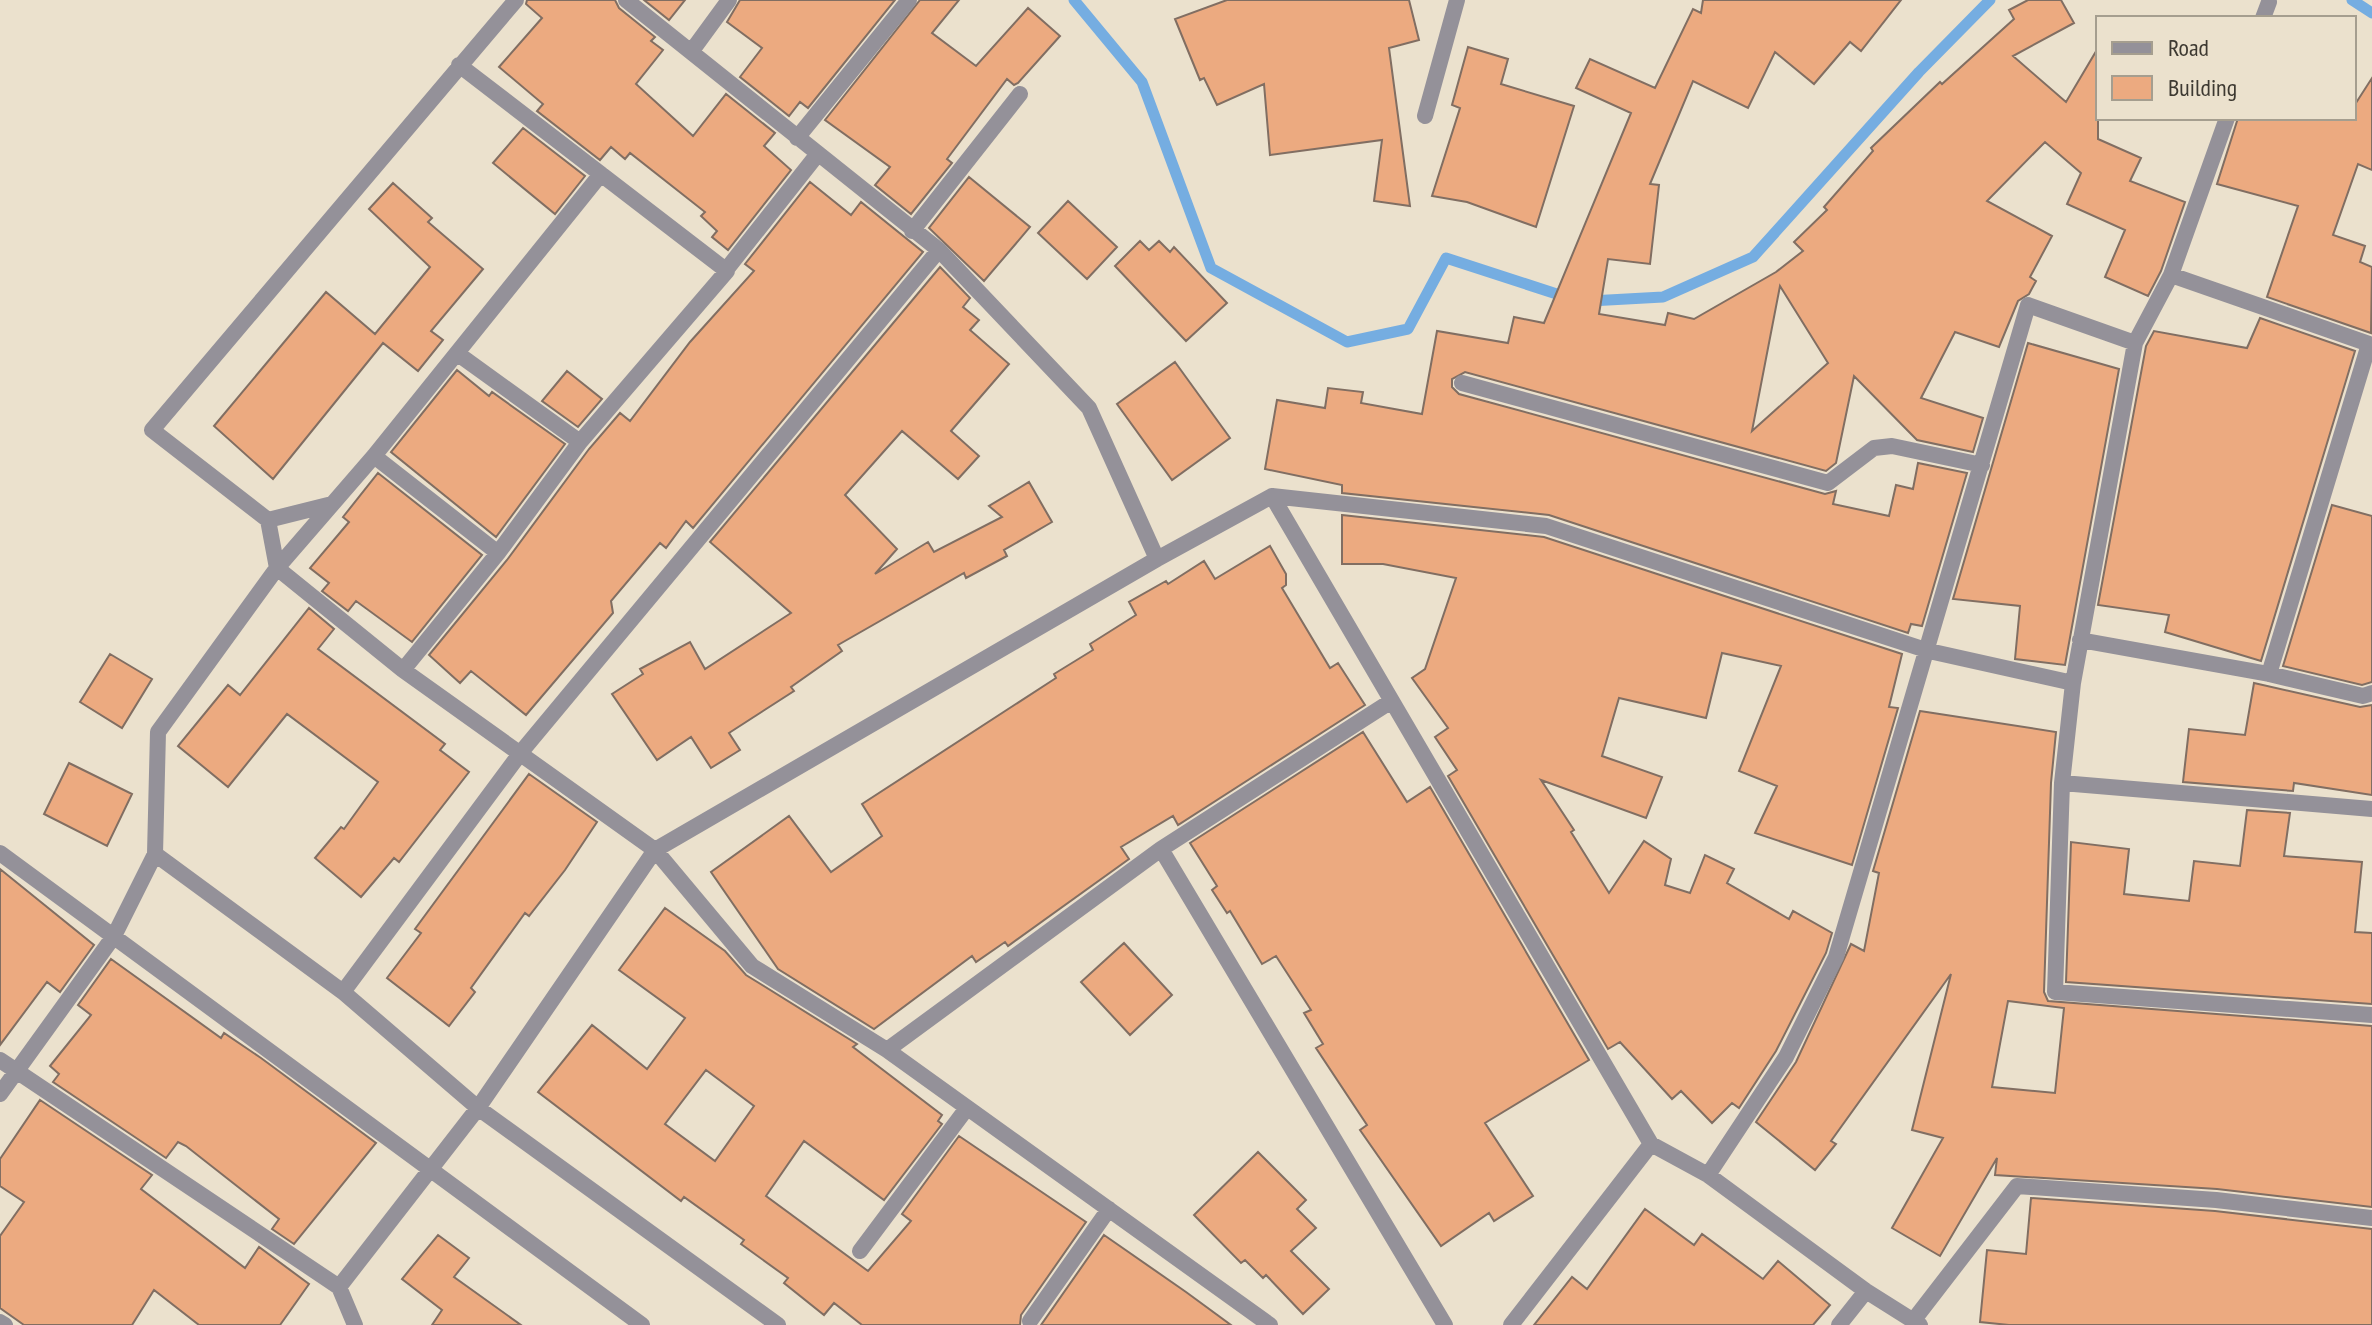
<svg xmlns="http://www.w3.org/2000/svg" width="2372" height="1325" font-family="'PT Sans Narrow',sans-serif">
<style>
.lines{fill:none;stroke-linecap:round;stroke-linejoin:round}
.stream{stroke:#75ade1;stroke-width:11}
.building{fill:#ecaa80;stroke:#816e62;stroke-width:2;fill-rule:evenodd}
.street{stroke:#949199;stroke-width:16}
</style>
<rect width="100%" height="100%" fill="#ebe1cd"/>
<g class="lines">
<path class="stream" d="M 1074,0 L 1142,82 L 1211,268 L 1347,342 L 1408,329 L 1446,258 L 1569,298
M 2352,0 L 2372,13
M 1590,301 L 1663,297 L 1753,257 L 1919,72 L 1990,0"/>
</g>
<path class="building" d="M 527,0 L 615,0 L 619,8 L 655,37 L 651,41 L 663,50 L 636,84 L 693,136 L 726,94 L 775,133 L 764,146 L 791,170 L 728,250 L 712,237 L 717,231 L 701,216 L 705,212 L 630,153 L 625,159 L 611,147 L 600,160 L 537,111 L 543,104 L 499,67 L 542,18 L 526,4 Z
M 644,0 L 685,0 L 669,20 Z
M 740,0 L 895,0 L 808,108 L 800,102 L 789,116 L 740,77 L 762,48 L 727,22 Z
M 920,0 L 959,0 L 932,33 L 976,66 L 1028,8 L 1060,36 L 1018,83 L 1014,85 L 1007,79 L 947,159 L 952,163 L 911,214 L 875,185 L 890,167 L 825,120 Z
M 1227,0 L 1409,0 L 1419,40 L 1389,48 L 1410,206 L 1374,201 L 1382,140 L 1270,155 L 1264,84 L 1217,105 L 1204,78 L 1200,80 L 1175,19 Z
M 1703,0 L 1901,0 L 1861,51 L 1850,42 L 1814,84 L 1775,52 L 1748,108 L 1693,81 L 1650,184 L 1659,185 L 1650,264 L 1608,259 L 1599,314 L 1665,325 L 1668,313 L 1694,319 L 1776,272 L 1803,251 L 1794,242 L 1827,210 L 1824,207 L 1873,151 L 1871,148 L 1940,82 L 1942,84 L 2014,19 L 2009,10 L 2028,0 L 2061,0 L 2074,23 L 2013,56 L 2066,102 L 2098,48 L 2098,139 L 2141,158 L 2130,181 L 2185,202 L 2161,271 L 2148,296 L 2105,277 L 2125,230 L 2067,204 L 2081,173 L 2045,142 L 1987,201 L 2052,236 L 2030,277 L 2036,281 L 2029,294 L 2018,301 L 1999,347 L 1955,332 L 1921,398 L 1983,418 L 1973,452 L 1917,440 L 1854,376 L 1836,463 L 1826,471 L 1465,372 L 1452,379 L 1452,387 L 1459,394 L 1825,494 L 1836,491 L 1833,504 L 1889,516 L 1896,485 L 1913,489 L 1918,463 L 1967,473 L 1922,626 L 1911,624 L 1908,633 L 1549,515 L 1342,493 L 1342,485 L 1265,469 L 1277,400 L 1325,408 L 1328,388 L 1363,392 L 1361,403 L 1422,414 L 1437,331 L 1508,343 L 1514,317 L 1544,323 L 1631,113 L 1576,88 L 1590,59 L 1655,88 L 1693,9 L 1701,13 ZM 1780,286 L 1828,363 L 1752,431 Z
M 1468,47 L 1508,59 L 1501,84 L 1574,106 L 1536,227 L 1467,202 L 1432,196 L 1460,108 L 1452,105 Z
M 2372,78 L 2372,170 L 2358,164 L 2333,235 L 2365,246 L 2360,262 L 2372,267 L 2371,333 L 2267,297 L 2298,206 L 2217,184 L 2238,118 L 2354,118 L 2354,106 Z
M 523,128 L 585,176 L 555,214 L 493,163 Z
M 969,177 L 1030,227 L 984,281 L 929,228 Z
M 810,182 L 851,215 L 861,202 L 923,252 L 693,528 L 686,521 L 666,548 L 660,543 L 611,601 L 613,613 L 526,715 L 471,671 L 460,683 L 429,655 L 507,560 L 589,449 L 620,413 L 630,421 L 690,342 L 754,271 L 745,264 Z
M 393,183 L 432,218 L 428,222 L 483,269 L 431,331 L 443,340 L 418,371 L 383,343 L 273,479 L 214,426 L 326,292 L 375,334 L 430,267 L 369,209 Z
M 1068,201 L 1117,247 L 1087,279 L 1038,233 Z
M 1140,241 L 1149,250 L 1159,241 L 1170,252 L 1174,247 L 1227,303 L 1186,341 L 1115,266 Z
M 940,267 L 970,298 L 963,307 L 979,320 L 970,330 L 1009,364 L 951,431 L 979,456 L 958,479 L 902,431 L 845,495 L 897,549 L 875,574 L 928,542 L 934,552 L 1002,517 L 989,506 L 1029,482 L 1052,522 L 1004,550 L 1007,556 L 966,578 L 964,573 L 838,645 L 842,651 L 791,687 L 794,691 L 729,733 L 740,750 L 711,768 L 691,737 L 657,760 L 612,694 L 643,674 L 640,669 L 690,642 L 705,669 L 791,613 L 710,542 Z
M 2260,318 L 2355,351 L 2261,661 L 2165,632 L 2169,615 L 2098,605 L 2146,346 L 2154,331 L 2247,348 Z
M 2028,343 L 2119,369 L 2065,665 L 2015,659 L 2020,606 L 1953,599 Z
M 1175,362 L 1230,438 L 1172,480 L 1117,404 Z
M 457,370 L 489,396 L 492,392 L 565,444 L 496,537 L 391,452 Z
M 567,371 L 602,399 L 578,427 L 542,401 Z
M 378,473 L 482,555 L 412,642 L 356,601 L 348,611 L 322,591 L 329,583 L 310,568 L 349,522 L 343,517 Z
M 2332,505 L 2372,516 L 2372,682 L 2362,685 L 2283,666 Z
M 1342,515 L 1544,537 L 1902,654 L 1889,707 L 1898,708 L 1852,865 L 1755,833 L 1777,786 L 1739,771 L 1781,666 L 1722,653 L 1706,718 L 1619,698 L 1602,756 L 1662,777 L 1646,818 L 1541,780 L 1574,830 L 1571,832 L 1609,893 L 1644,841 L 1671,859 L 1665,885 L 1690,893 L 1705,855 L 1734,869 L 1727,883 L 1789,919 L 1793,911 L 1832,933 L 1826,953 L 1776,1051 L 1739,1108 L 1732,1103 L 1712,1123 L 1681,1091 L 1672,1099 L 1620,1042 L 1608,1049 L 1448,776 L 1457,770 L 1435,737 L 1448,728 L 1412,678 L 1425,669 L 1456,578 L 1383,564 L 1342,564 Z
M 1270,546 L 1286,574 L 1286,585 L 1282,588 L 1330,668 L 1338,663 L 1365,705 L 1178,825 L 1173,816 L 1121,847 L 1129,859 L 1008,946 L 1005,942 L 976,962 L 972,956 L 874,1029 L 778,969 L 711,872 L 789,816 L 831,872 L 882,836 L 862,804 L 1056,678 L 1054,674 L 1093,650 L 1090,644 L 1136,615 L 1129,602 L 1166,581 L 1168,584 L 1204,561 L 1215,579 Z
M 309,608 L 334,629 L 318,649 L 445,744 L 440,750 L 469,772 L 399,862 L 394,858 L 361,897 L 315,858 L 341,827 L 344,829 L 378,782 L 287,714 L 228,787 L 178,746 L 228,685 L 240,695 Z
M 110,654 L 152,679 L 122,728 L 80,702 Z
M 2254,683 L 2360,707 L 2372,705 L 2372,795 L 2294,783 L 2293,791 L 2183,782 L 2189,729 L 2245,735 Z
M 1920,711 L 2056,732 L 2051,783 L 2044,992 L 2048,1001 L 2372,1026 L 2372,1207 L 2217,1189 L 1995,1175 L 1997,1158 L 1940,1256 L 1892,1228 L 1943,1138 L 1912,1130 L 1951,974 L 1831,1141 L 1836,1144 L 1815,1170 L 1756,1122 L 1796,1062 L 1851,944 L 1864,951 L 1879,873 L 1873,871 ZM 2008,1001 L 2064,1008 L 2055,1093 L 1992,1087 Z
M 1363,732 L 1407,802 L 1430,787 L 1589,1060 L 1485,1123 L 1533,1196 L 1494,1221 L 1489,1213 L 1441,1246 L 1360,1130 L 1367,1125 L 1316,1048 L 1323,1044 L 1304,1013 L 1311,1010 L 1276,956 L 1262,964 L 1230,911 L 1227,913 L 1212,890 L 1217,886 L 1190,843 Z
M 69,763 L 132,794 L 107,846 L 44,814 Z
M 529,774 L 597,822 L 565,870 L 529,916 L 525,913 L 471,988 L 475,992 L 449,1026 L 387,978 L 421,933 L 415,929 Z
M 2247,810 L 2290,813 L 2284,856 L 2362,862 L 2355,932 L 2372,933 L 2372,1004 L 2066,982 L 2071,842 L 2129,849 L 2124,894 L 2189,901 L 2194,861 L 2240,866 Z
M 0,869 L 94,945 L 60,992 L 47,982 L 0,1045 Z
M 665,908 L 725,951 L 746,975 L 857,1044 L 853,1047 L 942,1115 L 938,1121 L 942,1124 L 884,1200 L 804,1141 L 766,1196 L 868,1271 L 911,1221 L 902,1214 L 959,1136 L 1086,1222 L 1021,1315 L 1020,1325 L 862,1325 L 834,1303 L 824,1315 L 784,1283 L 788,1278 L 741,1244 L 744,1240 L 684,1197 L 681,1201 L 538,1092 L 592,1025 L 647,1069 L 685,1018 L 619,970 ZM 706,1070 L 754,1106 L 715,1161 L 665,1124 Z
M 1124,943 L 1172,995 L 1130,1035 L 1081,982 Z
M 111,959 L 221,1038 L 224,1033 L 261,1058 L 376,1143 L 294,1244 L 272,1229 L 279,1219 L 186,1146 L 178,1142 L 166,1158 L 53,1082 L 59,1074 L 50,1066 L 91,1015 L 78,1005 Z
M 40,1100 L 152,1175 L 141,1189 L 245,1268 L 259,1247 L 309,1284 L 280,1325 L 199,1325 L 154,1290 L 132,1325 L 24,1325 L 0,1308 L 0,1236 L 24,1202 L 0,1186 L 0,1159 Z
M 1258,1152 L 1306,1200 L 1297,1209 L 1316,1228 L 1291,1251 L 1329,1289 L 1303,1314 L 1266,1275 L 1263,1278 L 1245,1260 L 1241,1263 L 1194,1215 Z
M 2031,1198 L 2215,1211 L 2372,1229 L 2372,1325 L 2009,1325 L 1980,1322 L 1987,1250 L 2026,1254 Z
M 1645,1209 L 1694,1245 L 1702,1234 L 1763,1279 L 1778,1261 L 1830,1305 L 1813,1325 L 1534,1325 L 1572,1277 L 1587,1289 Z
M 438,1235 L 469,1258 L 454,1277 L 521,1325 L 432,1325 L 442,1310 L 402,1279 Z
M 1104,1235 L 1186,1292 L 1231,1325 L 1041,1325 Z"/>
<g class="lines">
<path class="street" d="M 516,0 L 152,430 L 268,520 L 277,568 L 403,670 L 655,850 L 752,966 L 887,1050 L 1270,1325
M 626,0 L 939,250 L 1089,408 L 1157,559
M 2263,18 L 2269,2
M 691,52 L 729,0
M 1425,116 L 1457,0
M 2227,118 L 2171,275 L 2135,343 L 2073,683 L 2062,783 L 2055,992 L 2372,1015
M 797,138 L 909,0
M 912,231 L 1020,94
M 726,270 L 817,155
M 2171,275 L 2372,345
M 458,354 L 580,442
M 1462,383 L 1828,483 L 1874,448 L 1892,446 L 1982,465
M 374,456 L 498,553
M 1272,496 L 1651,1144 L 1708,1175 L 1866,1291 L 1920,1325
M 268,520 L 332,504
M 2080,640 L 2269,674 L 2363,696 L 2372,693
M 403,670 L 498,553 L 580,442 L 727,271 L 459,65
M 2269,674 L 2369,344
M 2062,783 L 2372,809
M 1161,849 L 1445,1325
M 0,853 L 642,1325
M 155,854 L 343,992 L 478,1108 L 778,1325
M 343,992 L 522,751 L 939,250
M 887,1050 L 1161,849 L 1390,702
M 0,1060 L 339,1287 L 355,1325
M 0,1094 L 114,936 L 155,854 L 158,732 L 277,568 L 374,456 L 601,174
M 1708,1175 L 1786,1057 L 1836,957 L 2028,305 L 2135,343
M 860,1251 L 967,1108
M 339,1287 L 478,1108 L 655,850 L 1157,559 L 1272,496 L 1546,526 L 1929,651 L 2073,683
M 1030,1321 L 1109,1209
M 1913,1321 L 2017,1186 L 2216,1200 L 2372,1218
M 0,1322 L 5,1325
M 1511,1325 L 1651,1144
M 1839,1325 L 1866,1291"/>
</g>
<rect x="2096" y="16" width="260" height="104" fill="#ebe1cd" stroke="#a59e8f" stroke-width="2"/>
<rect x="2112" y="42" width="40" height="12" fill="#949199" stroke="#a59e8f" stroke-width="2"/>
<text x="2168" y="56" font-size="24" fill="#3d3931">Road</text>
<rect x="2112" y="76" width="40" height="24" fill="#ecaa80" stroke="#a59e8f" stroke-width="2"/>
<text x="2168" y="96" font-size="24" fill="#3d3931">Building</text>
</svg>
